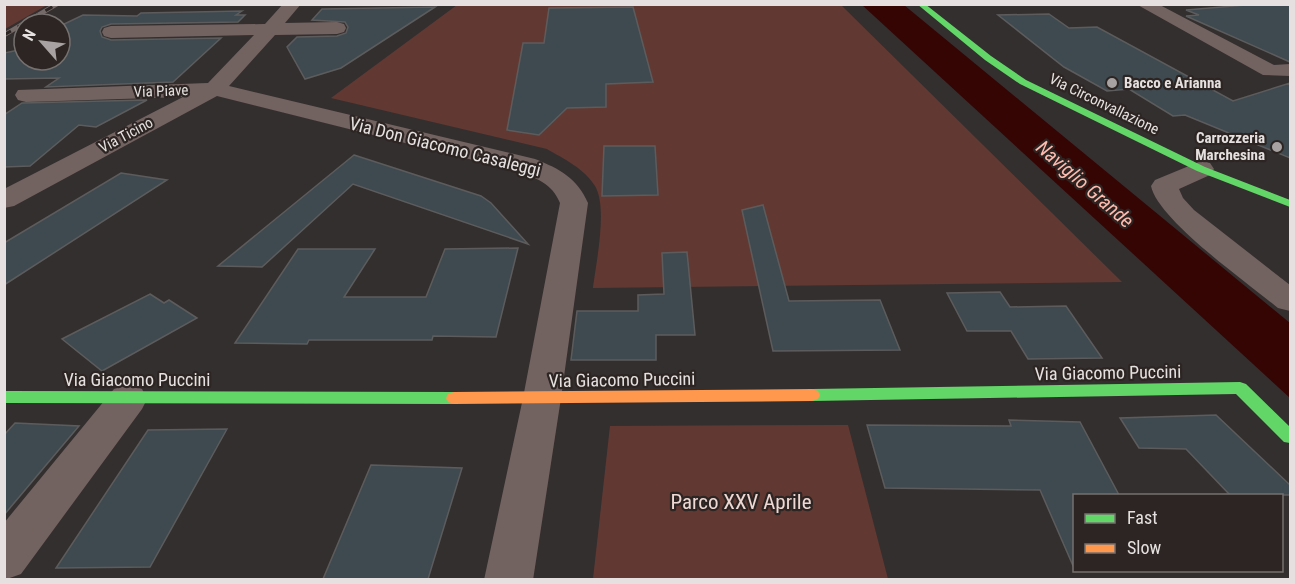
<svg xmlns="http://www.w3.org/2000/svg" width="1295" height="584" font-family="'Roboto Condensed',sans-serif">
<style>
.green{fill:#623932}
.water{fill:#350504}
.building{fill:#3e4a4f;stroke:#5d5c5d;stroke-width:1.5}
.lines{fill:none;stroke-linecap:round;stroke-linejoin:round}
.street{fill:#736360;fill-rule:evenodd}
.fast{fill:#63d668;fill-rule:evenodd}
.slow{fill:#ff974d;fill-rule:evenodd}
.rail-casing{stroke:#746a68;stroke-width:4.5}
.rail{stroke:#2c2523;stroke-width:3;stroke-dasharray:8;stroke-linecap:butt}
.poi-dot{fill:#a8a3a2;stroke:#2c2523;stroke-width:2}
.labels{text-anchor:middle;stroke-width:4.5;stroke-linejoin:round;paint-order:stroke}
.far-poi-label{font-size:15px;font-weight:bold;fill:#e6e1e0;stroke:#2c2523;text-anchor:start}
.far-street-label{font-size:15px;fill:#e6e1e0;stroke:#2c2523}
.street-label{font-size:18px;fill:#e6e1e0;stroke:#2c2523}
.water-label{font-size:20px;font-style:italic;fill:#febbae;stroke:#2c2523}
.near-park-label{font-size:21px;fill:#efd8d3;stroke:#2c2523}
</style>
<rect width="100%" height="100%" fill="#342f2f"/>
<path class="green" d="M 5,4 L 47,4 L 47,5 L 5,29 Z
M 457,5 L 841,5 L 1122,282 L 593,288 C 596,263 608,207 595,186 C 585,169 564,159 547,149 L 331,98 Z
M 848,425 L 888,579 L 593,579 L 610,426 Z"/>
<path class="water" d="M 862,5 L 904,5 L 1290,323 L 1290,398 Z"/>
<path class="building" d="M 1257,4 L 1290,4 L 1290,62 L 1186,16 L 1199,15 L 1186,10 Z
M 435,7 L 341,68 L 305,79 L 287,47 L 297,37 L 337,36 L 346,33 L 348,27 L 345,22 L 312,20 L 322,9 Z
M 633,7 L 653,82 L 606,84 L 606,107 L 567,108 L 539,135 L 507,130 L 523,43 L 544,43 L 549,8 Z
M 242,11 L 236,15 L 245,15 L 238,22 L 111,24 L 102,27 L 100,31 L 102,37 L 111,40 L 221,38 L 173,82 L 46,87 L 59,78 L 4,79 L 4,53 L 24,49 L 24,60 L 60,60 L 60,26 L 83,15 L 137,16 L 141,13 Z
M 1049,14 L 1069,28 L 1097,27 L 1233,101 L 1290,83 L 1290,158 L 1185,115 L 1173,116 L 1129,89 L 1107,91 L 1064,67 L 998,15 Z
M 147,100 L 96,127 L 79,125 L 30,166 L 4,167 L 4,115 L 22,103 Z
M 604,146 L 655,146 L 658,195 L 602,196 Z
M 354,155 L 481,196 L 491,203 L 528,244 L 353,184 L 262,267 L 218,266 Z
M 121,173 L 167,180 L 4,285 L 4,243 Z
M 763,205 L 789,301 L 880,300 L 900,350 L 773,351 L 742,210 Z
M 518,248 L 496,337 L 433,336 L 432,340 L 309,340 L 307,344 L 235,343 L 298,249 L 375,249 L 344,297 L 426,297 L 445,249 Z
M 687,252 L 695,335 L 656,335 L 656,360 L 571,360 L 577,311 L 638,311 L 638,295 L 664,294 L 662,253 Z
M 1000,292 L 1010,307 L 1066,306 L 1102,358 L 1028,359 L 1011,331 L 967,331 L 947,293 Z
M 150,294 L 164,303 L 169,300 L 197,318 L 102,371 L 62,339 Z
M 1216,415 L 1290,485 L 1290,495 L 1230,495 L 1186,449 L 1139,448 L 1120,418 Z
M 1009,420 L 1080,422 L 1119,495 L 1074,495 L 1074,568 L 1040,490 L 885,488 L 867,425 L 1011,426 Z
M 15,423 L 79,426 L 4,515 L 4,435 Z
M 227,429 L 150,567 L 56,568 L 148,430 Z
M 371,465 L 462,468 L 428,579 L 323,579 Z"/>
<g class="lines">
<path class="street" d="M 283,4 L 301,4 L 285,23 L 337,22 L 344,24 L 346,28 L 344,32 L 337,34 L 275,35 L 229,86 L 535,159 C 560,169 577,178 588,203 L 561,398 L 533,580 L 484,580 L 523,398 L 560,203 C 552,183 536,178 517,171 L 217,96 L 14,206 L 4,208 L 4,189 L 183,97 L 26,102 L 18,100 L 15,95 L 18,90 L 208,83 L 254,35 L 111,38 L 104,36 L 102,32 L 104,28 L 111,26 L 265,24 Z
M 1136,4 L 1158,4 L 1274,65 L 1290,64 L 1290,76 L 1263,75 Z
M 1201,161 L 1210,163 L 1214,169 L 1210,175 L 1179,189 L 1183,198 L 1194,210 L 1290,285 L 1290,311 L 1278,308 C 1249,284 1158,220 1151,186 L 1155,180 Z
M 128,385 L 142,389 L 147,399 L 142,409 L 21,574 L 4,580 L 4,523 L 114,389 Z"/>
<path class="fast" d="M 917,4 L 925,4 L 991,56 L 1026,80 L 1205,167 L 1290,200 L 1290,207 L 1197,171 L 1020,84 L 985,60 Z
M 1240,382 L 1246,384 L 1290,427 L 1290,443 L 1284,442 L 1236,394 L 812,401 L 806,399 L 804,395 L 806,391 L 812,389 Z
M 4,391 L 454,392 L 460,394 L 462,398 L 460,402 L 454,404 L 4,403 Z"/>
<path class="slow" d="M 812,389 L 818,391 L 820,395 L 818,399 L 812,401 L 454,404 L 448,402 L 446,398 L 448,394 L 454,392 Z"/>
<defs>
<path id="rail" d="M 4,35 L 57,4"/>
</defs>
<use href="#rail" class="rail-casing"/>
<use href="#rail" class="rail"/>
</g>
<g class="poi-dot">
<circle cx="1112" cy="83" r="6"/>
<circle cx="1277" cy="147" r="6"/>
</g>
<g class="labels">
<g class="far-poi-label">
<text x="1124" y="88">Bacco e Arianna</text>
<text x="1265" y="143" text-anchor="end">Carrozzeria<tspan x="1265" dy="17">Marchesina</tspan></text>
</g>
<g class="far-street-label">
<text transform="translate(161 91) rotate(-2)" y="5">Via Piave</text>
<text transform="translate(1104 104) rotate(26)" y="5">Via Circonvallazione</text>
<text transform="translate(126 135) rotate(-28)" y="5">Via Ticino</text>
</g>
<g class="street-label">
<text transform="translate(445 147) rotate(14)" y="6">Via Don Giacomo Casaleggi</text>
<text transform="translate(1108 373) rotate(-1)" y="6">Via Giacomo Puccini</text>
<text x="137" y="386">Via Giacomo Puccini</text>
<text transform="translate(622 380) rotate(-1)" y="6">Via Giacomo Puccini</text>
</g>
<g class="water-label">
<text transform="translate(1085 184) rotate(41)" y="7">Naviglio Grande</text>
</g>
<g class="near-park-label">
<text x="741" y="509">Parco XXV Aprile</text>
</g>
</g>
<rect width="1295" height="584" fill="none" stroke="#e6e1e0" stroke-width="12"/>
<rect x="1073" y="494" width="210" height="78" fill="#2c2523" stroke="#76706f" stroke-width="1.5"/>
<rect x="1085" y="514" width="30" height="9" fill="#63d668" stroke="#76706f" stroke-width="1.5"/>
<text x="1127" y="524" font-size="18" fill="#e6e1e0">Fast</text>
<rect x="1085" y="544" width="30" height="9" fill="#ff974d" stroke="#76706f" stroke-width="1.5"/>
<text x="1127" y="554" font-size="18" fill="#e6e1e0">Slow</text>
<g transform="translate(42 42) rotate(298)"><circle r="28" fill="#2c2523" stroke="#76706f" stroke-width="1.5"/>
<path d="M0-4.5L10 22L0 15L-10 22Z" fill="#a8a3a2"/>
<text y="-9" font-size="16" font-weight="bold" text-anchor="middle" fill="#e6e1e0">N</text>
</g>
</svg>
